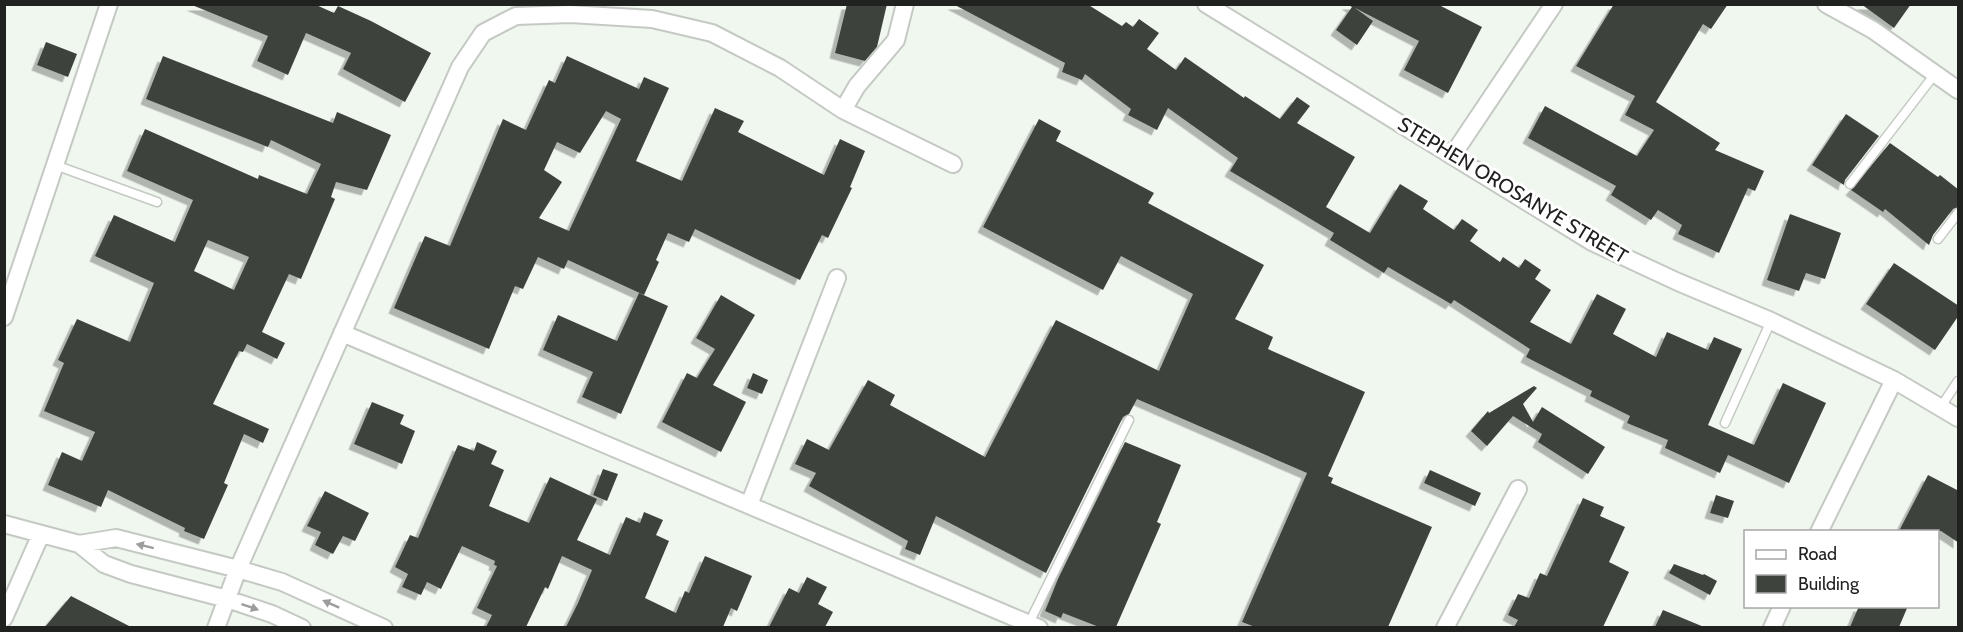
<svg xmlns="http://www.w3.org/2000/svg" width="1963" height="632" font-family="Cabin,sans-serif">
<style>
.building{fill:#3e433d;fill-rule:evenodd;filter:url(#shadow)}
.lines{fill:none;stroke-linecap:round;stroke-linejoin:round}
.service-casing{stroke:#c4cac3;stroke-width:11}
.minor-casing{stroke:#c4cac3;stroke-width:20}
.service{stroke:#fff;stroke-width:8}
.minor{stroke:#fff;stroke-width:16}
.oneway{fill:#9b9c9b}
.labels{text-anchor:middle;stroke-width:6;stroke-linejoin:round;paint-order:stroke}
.street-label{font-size:20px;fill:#202220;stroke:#fff}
</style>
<defs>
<filter id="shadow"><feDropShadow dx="-5.5" dy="5.5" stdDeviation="0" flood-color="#0004"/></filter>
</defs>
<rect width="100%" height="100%" fill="#f0f7ef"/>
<path class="building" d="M 314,4 L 334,13 L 338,6 L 371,21 L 431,53 L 405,102 L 343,69 L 351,53 L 306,33 L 288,75 L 257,61 L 268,36 L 192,5 Z
M 847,4 L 887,4 L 877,47 L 865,61 L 835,53 Z
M 953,4 L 1087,4 L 1122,26 L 1126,22 L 1133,27 L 1139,19 L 1159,33 L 1147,49 L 1176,70 L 1185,57 L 1244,98 L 1245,96 L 1280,119 L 1297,97 L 1310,106 L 1297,123 L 1355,157 L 1326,207 L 1370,233 L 1400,184 L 1428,201 L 1423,209 L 1454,230 L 1462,219 L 1478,230 L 1470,241 L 1500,262 L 1503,257 L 1519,268 L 1525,259 L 1541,270 L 1535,279 L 1551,290 L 1530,322 L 1571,344 L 1597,294 L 1626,309 L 1613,334 L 1656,357 L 1667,332 L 1708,350 L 1714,337 L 1742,349 L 1708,425 L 1754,445 L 1783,383 L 1826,403 L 1789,483 L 1728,455 L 1720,473 L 1665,448 L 1668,440 L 1627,423 L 1630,416 L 1590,396 L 1592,391 L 1526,357 L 1530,349 L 1454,300 L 1451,304 L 1388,267 L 1384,273 L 1330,240 L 1334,233 L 1230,171 L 1238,158 L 1168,108 L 1157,130 L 1128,115 L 1131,109 L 1085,74 L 1082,80 L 1062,72 L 1065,63 Z
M 1347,4 L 1437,4 L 1482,27 L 1448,93 L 1404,70 L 1419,41 L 1355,8 L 1373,21 L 1357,45 L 1336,30 L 1352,7 Z
M 1614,4 L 1728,4 L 1711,29 L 1703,24 L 1656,102 L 1720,143 L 1715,150 L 1764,171 L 1755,191 L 1748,188 L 1719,253 L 1678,234 L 1682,225 L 1658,210 L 1651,220 L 1611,195 L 1616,186 L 1528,138 L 1545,106 L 1637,156 L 1654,130 L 1625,115 L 1635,96 L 1576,66 Z
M 1861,4 L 1911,4 L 1894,28 Z
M 46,42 L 77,54 L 68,77 L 37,65 Z
M 163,56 L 333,123 L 337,112 L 391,135 L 367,190 L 336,182 L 331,197 L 335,199 L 301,279 L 289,274 L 262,332 L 285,343 L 277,359 L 247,344 L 243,352 L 239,351 L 213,404 L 269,429 L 263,443 L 244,434 L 224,483 L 228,485 L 204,539 L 184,531 L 185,528 L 108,490 L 101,507 L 48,485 L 62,452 L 82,461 L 95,432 L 44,411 L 64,363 L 58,360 L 77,319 L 130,342 L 154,283 L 95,256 L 114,215 L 175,242 L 193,200 L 127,171 L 145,129 L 258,179 L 259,175 L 307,194 L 321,164 L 271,140 L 268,147 L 146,99 ZM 208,240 L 249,257 L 234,290 L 194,271 Z
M 567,56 L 639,89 L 644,77 L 669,88 L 636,161 L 682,181 L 715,108 L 744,121 L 738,132 L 824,175 L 840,139 L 865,151 L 850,187 L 852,188 L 828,238 L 822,235 L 800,280 L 695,229 L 689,242 L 668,233 L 656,260 L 659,262 L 644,295 L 568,260 L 564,269 L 538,257 L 523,289 L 515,286 L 489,349 L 394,308 L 425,236 L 450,246 L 503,119 L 526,130 L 549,80 L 555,83 ZM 606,111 L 621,119 L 569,231 L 539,218 L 562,182 L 544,170 L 557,142 L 580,153 Z
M 1846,114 L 1879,136 L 1845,180 L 1844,185 L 1812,165 Z
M 1039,119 L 1061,131 L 1056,141 L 1154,193 L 1148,203 L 1264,265 L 1235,319 L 1273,337 L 1268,349 L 1365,392 L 1328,476 L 1333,478 L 1331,483 L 1432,527 L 1388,627 L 1255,627 L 1242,622 L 1307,473 L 1137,399 L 1129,414 L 1123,417 L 1046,573 L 936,516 L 920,555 L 905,549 L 908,541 L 809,486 L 816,473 L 795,464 L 807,439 L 829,450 L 868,380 L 895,395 L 890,405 L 985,457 L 1056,320 L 1159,371 L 1193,294 L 1121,256 L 1103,290 L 983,227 Z
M 1890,143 L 1938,177 L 1940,175 L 1959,190 L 1959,207 L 1953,209 L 1933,235 L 1929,245 L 1885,209 L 1883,212 L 1851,190 Z
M 1790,214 L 1841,233 L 1825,279 L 1806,273 L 1799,291 L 1767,280 Z
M 1894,263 L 1959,306 L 1959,315 L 1935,350 L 1866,304 Z
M 639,293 L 668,306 L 621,414 L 582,397 L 593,372 L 543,350 L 558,315 L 617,341 Z
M 721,295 L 755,315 L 713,385 L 746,402 L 721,452 L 662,422 L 687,373 L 697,378 L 715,349 L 696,338 Z
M 753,373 L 768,380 L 762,394 L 747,388 Z
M 1534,386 L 1537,388 L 1523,404 L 1533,422 L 1542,407 L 1605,447 L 1588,474 L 1538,442 L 1542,434 L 1513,416 L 1487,446 L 1471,431 L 1488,411 L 1489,413 Z
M 372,402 L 404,415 L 400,424 L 415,431 L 402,464 L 354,444 Z
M 477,442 L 497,451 L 491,464 L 504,470 L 489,506 L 529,523 L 550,477 L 597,499 L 577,540 L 610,555 L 626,517 L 640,523 L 644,512 L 663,520 L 656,535 L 669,541 L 645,598 L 676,613 L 685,591 L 689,593 L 705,556 L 752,576 L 737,611 L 731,608 L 723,627 L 566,627 L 578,603 L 592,570 L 562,556 L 548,589 L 545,587 L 526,627 L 486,627 L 492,615 L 477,608 L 497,566 L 494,565 L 495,561 L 462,546 L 441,589 L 427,582 L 421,595 L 402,587 L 408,574 L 395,567 L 410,535 L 418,538 L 458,445 L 474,451 Z
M 1125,442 L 1181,465 L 1157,522 L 1161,524 L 1116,627 L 1099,627 L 1063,613 L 1061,618 L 1045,611 L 1058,579 Z
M 603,469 L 618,474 L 607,501 L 593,495 Z
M 1430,470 L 1481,493 L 1475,506 L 1424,483 Z
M 1928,475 L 1959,491 L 1959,543 L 1941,531 L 1899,531 Z
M 325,491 L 369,513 L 355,541 L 343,536 L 333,554 L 315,545 L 321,532 L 307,526 Z
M 1716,495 L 1734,501 L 1728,518 L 1710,513 Z
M 1583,498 L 1604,507 L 1600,516 L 1625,527 L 1609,562 L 1629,572 L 1603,627 L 1514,627 L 1518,620 L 1508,615 L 1518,594 L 1529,598 L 1540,573 L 1547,576 Z
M 1674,564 L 1703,575 L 1704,574 L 1717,581 L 1710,595 L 1669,573 Z
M 807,577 L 827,587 L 818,604 L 833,612 L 825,627 L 769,627 L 789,588 L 799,593 Z
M 71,596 L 131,627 L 45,627 Z
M 1859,606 L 1908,606 L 1899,627 L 1850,627 Z
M 1663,610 L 1704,627 L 1655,627 Z"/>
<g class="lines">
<defs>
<path id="service" d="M 55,165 L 157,202
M 1850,184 L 1935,74
M 1938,239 L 1958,213
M 1940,408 L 1958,381
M 1725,423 L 1771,321
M 1029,623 L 1129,420"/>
<path id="minor" d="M 1206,4 L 1592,242 L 1678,282 L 1771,321 L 1894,380 L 1958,418
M 1826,4 L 1873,30 L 1958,90
M 843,110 L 857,86 L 896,40 L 905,4
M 1452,156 L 1554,4
M 4,317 L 109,4
M 342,333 L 1039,628
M 749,505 L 837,278
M 4,524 L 79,544 L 116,538 L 238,569 L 282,582 L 384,628
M 1819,532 L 1894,380
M 79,544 L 104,564 L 131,574 L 227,599 L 272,614 L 302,628
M 4,618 L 41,534
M 216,628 L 238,569 L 460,67 L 483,33 L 516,16 L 570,14 L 652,19 L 712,33 L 780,68 L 843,110 L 953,164
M 1445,628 L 1518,489
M 1772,628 L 1782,606"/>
</defs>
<use href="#service" class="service-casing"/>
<use href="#minor" class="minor-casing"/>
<use href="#service" class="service"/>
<use href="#minor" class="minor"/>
</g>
<defs><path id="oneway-solid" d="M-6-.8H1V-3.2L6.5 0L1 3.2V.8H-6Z" transform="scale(1.5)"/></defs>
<g class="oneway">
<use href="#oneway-solid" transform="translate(145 546) rotate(-166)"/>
<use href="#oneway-solid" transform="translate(331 604) rotate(-156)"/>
<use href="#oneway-solid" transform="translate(250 607) rotate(19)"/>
</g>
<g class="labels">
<g class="street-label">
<text transform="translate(1513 190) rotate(31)" y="7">STEPHEN OROSANYE STREET</text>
</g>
</g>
<rect width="1963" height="632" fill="none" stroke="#202220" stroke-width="12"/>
<rect x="1744" y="530" width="195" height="78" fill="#ffffff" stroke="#a6a7a6" stroke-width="1.5"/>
<rect x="1756" y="550" width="30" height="9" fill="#ffffff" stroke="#a6a7a6" stroke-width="1.5"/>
<text x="1798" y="560" font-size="18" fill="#202220">Road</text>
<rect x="1756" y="575" width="30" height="18" fill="#3e433d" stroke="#a6a7a6" stroke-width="1.5"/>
<text x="1798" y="590" font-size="18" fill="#202220">Building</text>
</svg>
